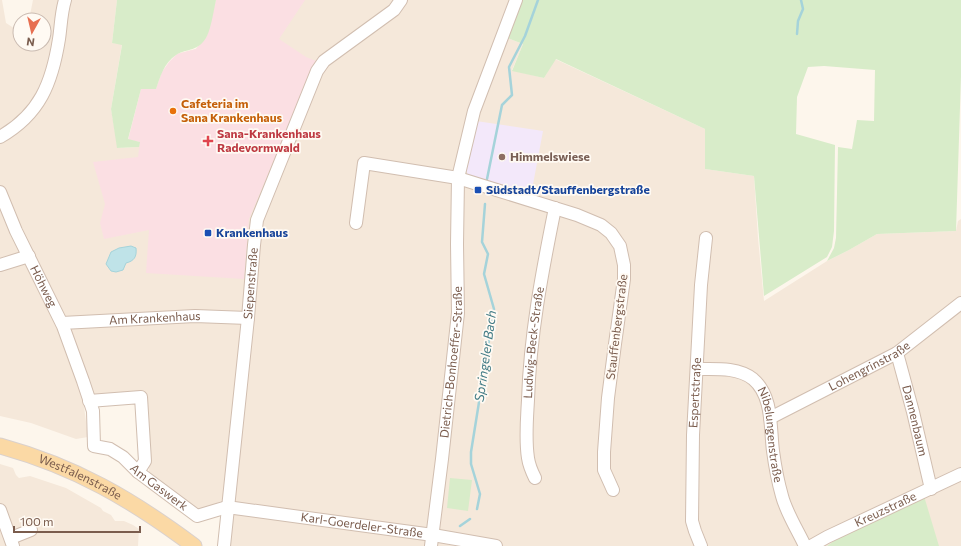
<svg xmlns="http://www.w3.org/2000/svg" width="961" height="546" font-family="Commissioner,sans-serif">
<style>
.residential{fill:#f5e8da}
.education{fill:#f3e8fa}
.medical{fill:#fbdfe3}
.green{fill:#d8ecc9}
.water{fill:#bfe3e8;stroke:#a5d3da}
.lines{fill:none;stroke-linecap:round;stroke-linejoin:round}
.stream{stroke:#a5d3da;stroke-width:2.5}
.minor-casing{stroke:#d1beb0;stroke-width:14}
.major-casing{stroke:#dad1cd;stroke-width:17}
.minor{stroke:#fff;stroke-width:12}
.major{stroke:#fbd9a5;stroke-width:15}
.food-dot{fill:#e8710a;stroke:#fffaf3;stroke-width:1.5}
.health-dot{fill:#e0444e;stroke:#fffaf3;stroke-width:1.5}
.education-dot{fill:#8d6e63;stroke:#fffaf3;stroke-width:1.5}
.transit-dot{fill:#1a4fb4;stroke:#fffaf3;stroke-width:1.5}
.labels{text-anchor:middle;stroke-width:3.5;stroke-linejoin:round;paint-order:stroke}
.food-label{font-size:12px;font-weight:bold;fill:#c56008;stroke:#fffaf3;text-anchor:start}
.health-label{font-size:12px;font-weight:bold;fill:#be3a42;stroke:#fffaf3;text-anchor:start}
.education-label{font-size:12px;font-weight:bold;fill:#785e54;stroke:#fffaf3;text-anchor:start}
.transit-label{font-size:12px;font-weight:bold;fill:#164399;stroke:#fffaf3;text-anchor:start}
.street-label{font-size:12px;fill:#7a5c4d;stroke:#fffaf3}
.water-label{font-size:13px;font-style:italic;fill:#437c86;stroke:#fffaf3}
</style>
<rect width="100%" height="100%" fill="#fdf6ec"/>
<path class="residential" d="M 0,0 L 2,0 L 6,23 L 20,32 L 20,44 L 44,44 L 44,20 L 29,20 L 33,0 L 117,0 L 112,43 L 122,44 L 111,109 L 118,148 L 139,147 L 141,89 L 156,89 L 162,72 L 177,54 L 196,49 L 207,36 L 216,0 L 514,0 L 505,37 L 523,44 L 512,70 L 544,78 L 555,59 L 705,129 L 705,169 L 754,176 L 758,238 L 764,301 L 827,261 L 849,250 L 877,234 L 956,231 L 958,221 L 961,219 L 961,546 L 229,546 L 234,503 L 223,500 L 211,506 L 198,510 L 149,476 L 147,397 L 83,399 L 88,437 L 76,439 L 31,423 L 0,416 Z
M 0,464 L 13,468 L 16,475 L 19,478 L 30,476 L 66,488 L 101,508 L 103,511 L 111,515 L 115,521 L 124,521 L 133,525 L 139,529 L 138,546 L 0,546 Z"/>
<path class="education" d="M 476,121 L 543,131 L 531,195 L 468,176 L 465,165 Z"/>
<path class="medical" d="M 216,0 L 305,0 L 279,39 L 306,57 L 316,61 L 249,219 L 244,279 L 146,273 L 149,230 L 104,239 L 100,223 L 105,204 L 93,162 L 138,157 L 140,142 L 128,140 L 141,89 L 156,89 L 162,72 L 169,62 L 177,54 L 196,49 L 207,36 Z"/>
<path class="green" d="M 117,0 L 216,0 C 214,9 211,28 207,36 C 199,52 187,48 176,55 C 164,63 160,77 156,89 L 141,89 L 128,139 L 140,142 L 139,147 L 117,148 L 111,109 L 122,45 L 112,43 Z
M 518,0 L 961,0 L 961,76 L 956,231 L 877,234 L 849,250 L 827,261 L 834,248 L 836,238 L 838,147 L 852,149 L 857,120 L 874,121 L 875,70 L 824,66 L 808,67 L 797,97 L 796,134 L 835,145 L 834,231 L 832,247 L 827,257 L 764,296 L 754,176 L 705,169 L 705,129 L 556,59 L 544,78 L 512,71 L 523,44 L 505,37 Z
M 450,478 L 472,480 L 468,511 L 447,508 Z
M 924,496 L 939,546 L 827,546 L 847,532 Z"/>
<path class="water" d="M 131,246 L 136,248 C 137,257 134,261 126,263 L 123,270 L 116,272 L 111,271 L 106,264 L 111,252 L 119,248 Z"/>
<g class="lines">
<path class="stream" d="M 797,34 L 798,21 L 803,9 L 801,0
M 487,179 L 502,105 L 512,95 L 509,67 L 525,36 L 538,0
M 477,509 L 480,494 L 471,464 L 471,452 L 494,309 L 484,274 L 488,254 L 482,242 L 485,204
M 460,526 L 470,519"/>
<defs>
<g id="minor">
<path d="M 0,137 C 40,114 52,83 59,39 C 61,26 61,13 65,0"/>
<path id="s1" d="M 0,192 L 16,231 L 63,326 L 83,381 L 93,411 L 94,446 L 110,449 L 123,457 L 138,472 L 197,516 L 227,507 L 433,535 L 496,546"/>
<path d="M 356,223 L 364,163 L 458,178 L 577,215 L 601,225 L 611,233 L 620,246 L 624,265 L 624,279 L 615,344 L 608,398 L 604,452 L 604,470 L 613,490"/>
<path d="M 0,265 L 29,256"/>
<path id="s2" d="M 62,323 L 195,316 L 248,318"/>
<path id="s3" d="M 897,353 L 913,412 L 931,489"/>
<path id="s4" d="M 697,369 C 715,369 738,367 753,379 C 773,396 770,427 773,451 C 775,466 778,482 782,496 C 786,512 798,531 805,546"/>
<path d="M 89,401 L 141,397 L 145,461 L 138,472"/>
<path id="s5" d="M 770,418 L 897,353 L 961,303"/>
<path id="s6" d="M 535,478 C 532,472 529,465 528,458 C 525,439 527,419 528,400 C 530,335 542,272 555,208"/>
<path d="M 0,510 L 13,546"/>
<path d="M 11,538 L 31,530"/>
<path id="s7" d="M 224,546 L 248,318 L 254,245 L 257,220 L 317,71 L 324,61 L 394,10 L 401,0"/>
<path id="s8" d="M 431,546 L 442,459 L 458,313 L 457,244 L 458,178 L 474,111 L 516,0"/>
<path id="s9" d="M 701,546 L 695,531 L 692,521 L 693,435 L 701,285 L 706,238"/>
<path id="s10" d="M 811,546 L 827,537 L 961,474"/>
</g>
<g id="major">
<path id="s11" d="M 0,446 C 76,467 131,499 194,546"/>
</g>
</defs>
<use href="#minor" class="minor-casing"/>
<use href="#major" class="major-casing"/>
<use href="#minor" class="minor"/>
<use href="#major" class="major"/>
</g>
<circle class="food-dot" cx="173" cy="111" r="4"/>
<path class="health-dot" d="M206 135h4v4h4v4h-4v4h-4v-4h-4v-4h4z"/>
<circle class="education-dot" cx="502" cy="157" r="4"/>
<g class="transit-dot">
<rect x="474" y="186" width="8" height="8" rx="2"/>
<rect x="204" y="229" width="8" height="8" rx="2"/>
</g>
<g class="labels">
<g class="food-label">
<text x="181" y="108">Cafeteria im<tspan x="181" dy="14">Sana Krankenhaus</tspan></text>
</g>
<g class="health-label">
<text x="217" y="138">Sana-Krankenhaus<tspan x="217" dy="14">Radevormwald</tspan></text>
</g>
<g class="education-label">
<text x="510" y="161">Himmelswiese</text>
</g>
<g class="transit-label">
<text x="486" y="194">Südstadt/Stauffenbergstraße</text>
<text x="216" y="237">Krankenhaus</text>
</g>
<g class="street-label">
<text dy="4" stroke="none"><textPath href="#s7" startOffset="264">Siepenstraße</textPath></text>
<text dy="4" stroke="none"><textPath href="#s1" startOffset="104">Höhweg</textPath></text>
<text dy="4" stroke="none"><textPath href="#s2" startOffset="93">Am Krankenhaus</textPath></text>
<text transform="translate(617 327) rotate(-83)" y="4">Stauffenbergstraße</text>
<text dy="4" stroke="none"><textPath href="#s6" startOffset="137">Ludwig-Beck-Straße</textPath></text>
<text dy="4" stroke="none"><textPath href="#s8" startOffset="185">Dietrich-Bonhoeffer-Straße</textPath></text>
<text dy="4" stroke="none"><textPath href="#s5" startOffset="112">Lohengrinstraße</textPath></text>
<text dy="4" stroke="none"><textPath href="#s9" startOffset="155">Espertstraße</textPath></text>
<text dy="4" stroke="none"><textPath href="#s3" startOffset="70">Dannenbaum</textPath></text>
<text dy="4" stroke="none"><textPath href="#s4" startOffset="118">Nibelungenstraße</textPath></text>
<text dy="4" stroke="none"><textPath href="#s11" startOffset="86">Westfalenstraße</textPath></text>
<text dy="4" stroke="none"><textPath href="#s1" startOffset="352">Am Gaswerk</textPath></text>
<text dy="4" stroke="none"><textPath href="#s10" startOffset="83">Kreuzstraße</textPath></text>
<text dy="4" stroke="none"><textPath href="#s1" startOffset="567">Karl-Goerdeler-Straße</textPath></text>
</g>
<g class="water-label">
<text transform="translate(485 356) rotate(-82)" y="5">Springeler Bach</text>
</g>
</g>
<g transform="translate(32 32) rotate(188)"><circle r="19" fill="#fffaf3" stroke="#cabbb1"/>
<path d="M0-3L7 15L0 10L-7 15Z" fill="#e76f51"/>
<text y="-6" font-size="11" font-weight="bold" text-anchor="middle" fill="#7a5c4d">N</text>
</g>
<path d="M14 526v6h126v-6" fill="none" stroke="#7a5c4d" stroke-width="2"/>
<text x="20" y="526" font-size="12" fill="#7a5c4d" stroke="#fffaf3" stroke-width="3" paint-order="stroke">100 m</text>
</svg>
